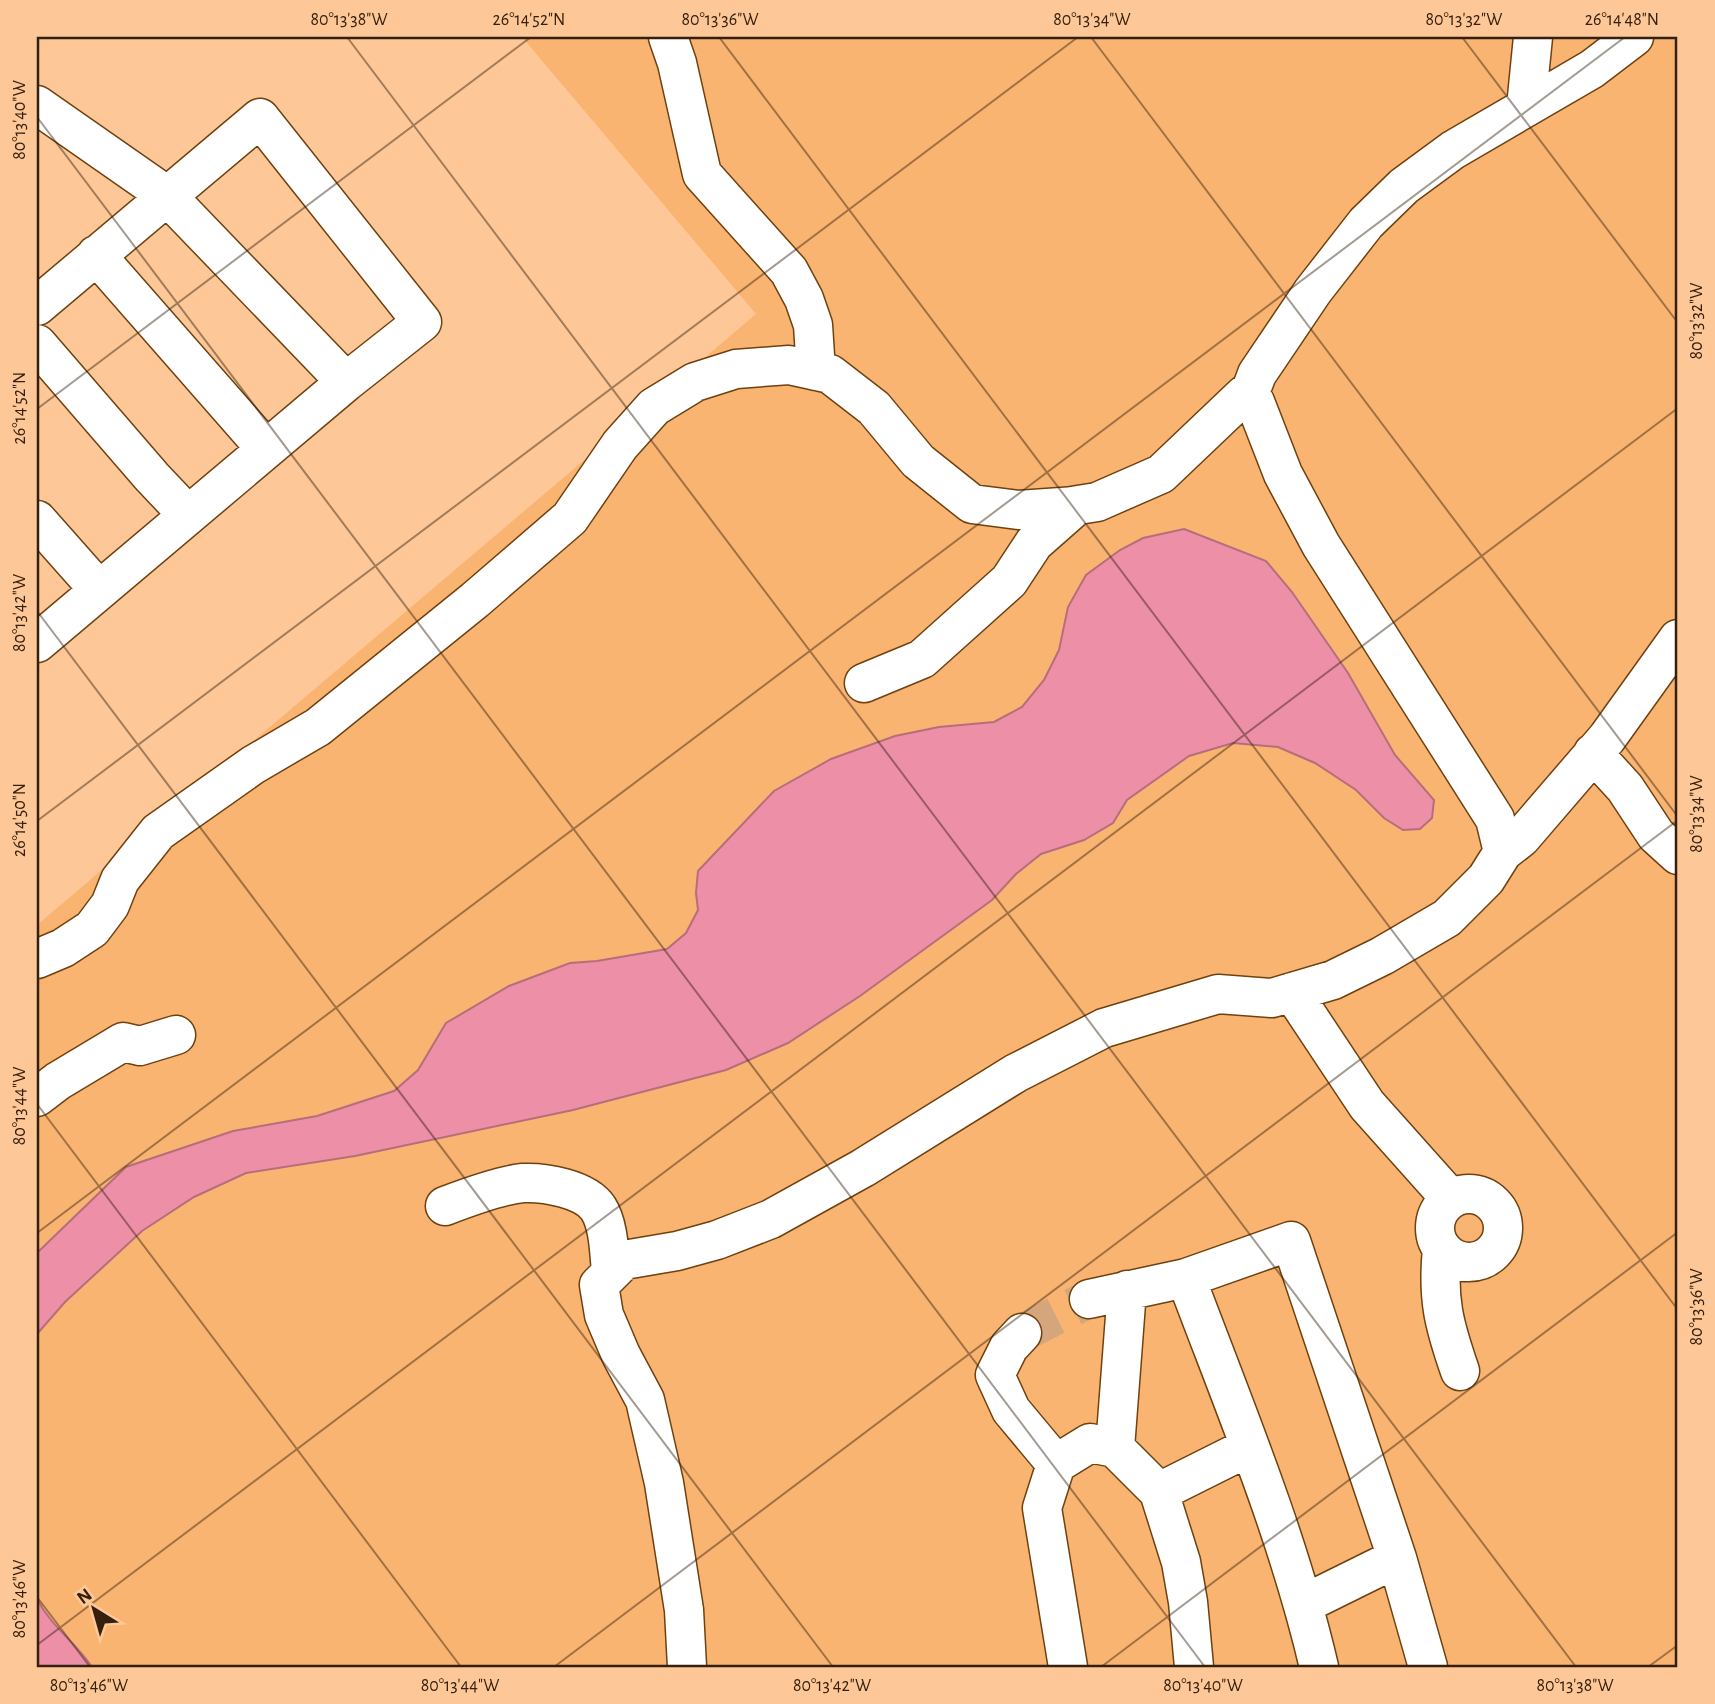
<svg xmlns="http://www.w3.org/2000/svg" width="1715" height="1704" font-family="'Alegreya Sans',sans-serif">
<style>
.green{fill:#fab472}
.water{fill:#ee8fa8;stroke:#b66e7a;stroke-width:2}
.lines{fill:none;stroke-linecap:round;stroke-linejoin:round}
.minor-tunnel{stroke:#d5a67b;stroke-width:38;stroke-dasharray:38 19;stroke-linecap:butt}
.minor-casing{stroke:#6e410e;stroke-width:41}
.minor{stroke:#fff;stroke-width:38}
.ticks{fill:none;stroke:#34200d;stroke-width:2;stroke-opacity:0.45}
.neatline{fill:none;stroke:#34200d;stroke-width:2.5}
.ticks-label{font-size:18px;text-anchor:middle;fill:#34200d}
</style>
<rect width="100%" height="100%" fill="#fdc797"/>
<path class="green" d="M 522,37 L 1678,37 L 1678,1667 L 37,1667 L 37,925 L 756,314 Z"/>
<path class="water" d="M 1184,529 L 1266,561 L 1292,592 L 1348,673 L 1395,755 L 1434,800 L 1432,818 L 1420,829 L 1403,830 L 1384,818 L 1356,790 L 1315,763 L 1278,747 L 1233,743 L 1189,756 L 1127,800 L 1113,823 L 1084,840 L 1041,854 L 1016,874 L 992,900 L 860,996 L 788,1043 L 726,1070 L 573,1110 L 355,1156 L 246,1173 L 194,1197 L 142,1231 L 65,1302 L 37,1334 L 37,1253 L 126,1167 L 233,1131 L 317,1116 L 394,1091 L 418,1070 L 446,1023 L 509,986 L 570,963 L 597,961 L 667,949 L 686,933 L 698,910 L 696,893 L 698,871 L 774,791 L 831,759 L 895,736 L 939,727 L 994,722 L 1022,707 L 1044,680 L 1059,650 L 1068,607 L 1086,575 L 1120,550 L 1143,538 Z
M 37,1599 C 51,1626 75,1642 92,1667 L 37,1667 Z"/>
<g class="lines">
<path class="minor-tunnel" d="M 1022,1333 L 1089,1299"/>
<defs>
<path id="minor" d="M 668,37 L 677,63 L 702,174 L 789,271 L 804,299 L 813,325 L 816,371
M 37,105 L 166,195 L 346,382 L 37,643
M 1526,107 L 1533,37
M 96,255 L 266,449
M 37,306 L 260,118 L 422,322 L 346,382
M 37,344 L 152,477 L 188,515
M 1248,398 L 1257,374 L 1313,291 L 1366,223 L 1404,186 L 1453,150 L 1592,69 L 1634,37
M 37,520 L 99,590
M 1593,753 L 1625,788 L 1656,835 L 1678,855
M 1503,852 L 1521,838 L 1607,738 L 1678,639
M 37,959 L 63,948 L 92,929 L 110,905 L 120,880 L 158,832 L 253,765 L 318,727 L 475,600 L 570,518 L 620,445 L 654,407 L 695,382 L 736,369 L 789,365 L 830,374 L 874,408 L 918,461 L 972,504 L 1018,510 L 1076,506 L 1034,543 L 1009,581 L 922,659 L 864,683
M 1292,992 L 1367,1105 L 1450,1198
M 37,1097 L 58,1081 L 123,1042 L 140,1046 L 176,1035
M1435 1228a34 34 0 1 1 68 0a34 34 0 1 1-68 0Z
M 445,1206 C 466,1198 501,1185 523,1183 C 545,1182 585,1189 598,1208 C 609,1225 609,1252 611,1272
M 1442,1249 C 1437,1299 1444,1325 1460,1371
M 1089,1299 L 1186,1278
M 1022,1333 L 1009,1347 L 995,1375 L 1011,1410 L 1056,1464
M 1115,1448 L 1127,1290
M 1159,1492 L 1249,1447
M 1304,1604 L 1397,1558
M 687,1667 L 684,1610 L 664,1483 L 645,1400 L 621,1355 L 604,1315 L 599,1285 L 624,1260 L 677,1251 L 717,1240 L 771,1219 L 863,1168 L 1016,1073 L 1104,1028 L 1218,994 L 1272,998 L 1333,980 L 1382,956 L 1447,918 L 1486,879 L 1503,852 L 1495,819 L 1321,545 L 1283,474 L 1255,402 L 1244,395 L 1161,474 L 1097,502 L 1072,506
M 1068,1667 L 1042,1508 L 1056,1464 L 1090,1443 L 1115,1448 L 1159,1492 L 1181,1562 L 1188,1602 L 1194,1667
M 1319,1667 C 1288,1534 1234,1406 1186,1278 L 1291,1241 L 1397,1558 L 1428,1667"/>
</defs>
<use href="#minor" class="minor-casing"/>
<use href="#minor" class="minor"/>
</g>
<path class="ticks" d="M 347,37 L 1576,1667M 719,37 L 1678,1310M 1091,37 L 1678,817M 1462,37 L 1678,323M 37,117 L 1205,1667M 37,409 L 531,37M 37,611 L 833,1667M 37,821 L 1078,37M 37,1104 L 461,1667M 37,1233 L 1625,37M 37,1597 L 90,1667M 37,1645 L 1678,408M 554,1667 L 1678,820M 1101,1667 L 1678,1232M 1648,1667 L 1678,1645"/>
<rect width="1715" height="1704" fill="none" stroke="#fdc797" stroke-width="77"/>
<g transform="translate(94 1609) rotate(323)" stroke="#fdc797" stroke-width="5" paint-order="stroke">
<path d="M0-5L12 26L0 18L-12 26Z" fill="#34200d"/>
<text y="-10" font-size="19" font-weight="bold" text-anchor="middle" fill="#34200d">N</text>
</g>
<rect x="38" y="38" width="1638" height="1628" class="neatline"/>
<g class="ticks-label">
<text x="349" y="25">80°13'38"W</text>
<text x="529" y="25">26°14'52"N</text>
<text x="720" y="25">80°13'36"W</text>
<text x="1092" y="25">80°13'34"W</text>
<text x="1464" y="25">80°13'32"W</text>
<text x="1622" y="25">26°14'48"N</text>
<text transform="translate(19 120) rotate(-90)" y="6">80°13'40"W</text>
<text transform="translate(1696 321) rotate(-90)" y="6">80°13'32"W</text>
<text transform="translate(19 408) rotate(-90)" y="6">26°14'52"N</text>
<text transform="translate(19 613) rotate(-90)" y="6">80°13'42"W</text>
<text transform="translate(1696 814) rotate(-90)" y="6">80°13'34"W</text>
<text transform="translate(19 820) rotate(-90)" y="6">26°14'50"N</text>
<text transform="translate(19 1106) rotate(-90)" y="6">80°13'44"W</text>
<text transform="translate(1696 1307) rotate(-90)" y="6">80°13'36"W</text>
<text transform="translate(19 1599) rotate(-90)" y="6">80°13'46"W</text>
<text x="89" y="1691">80°13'46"W</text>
<text x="460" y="1691">80°13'44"W</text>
<text x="832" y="1691">80°13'42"W</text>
<text x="1203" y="1691">80°13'40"W</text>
<text x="1575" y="1691">80°13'38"W</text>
</g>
</svg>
